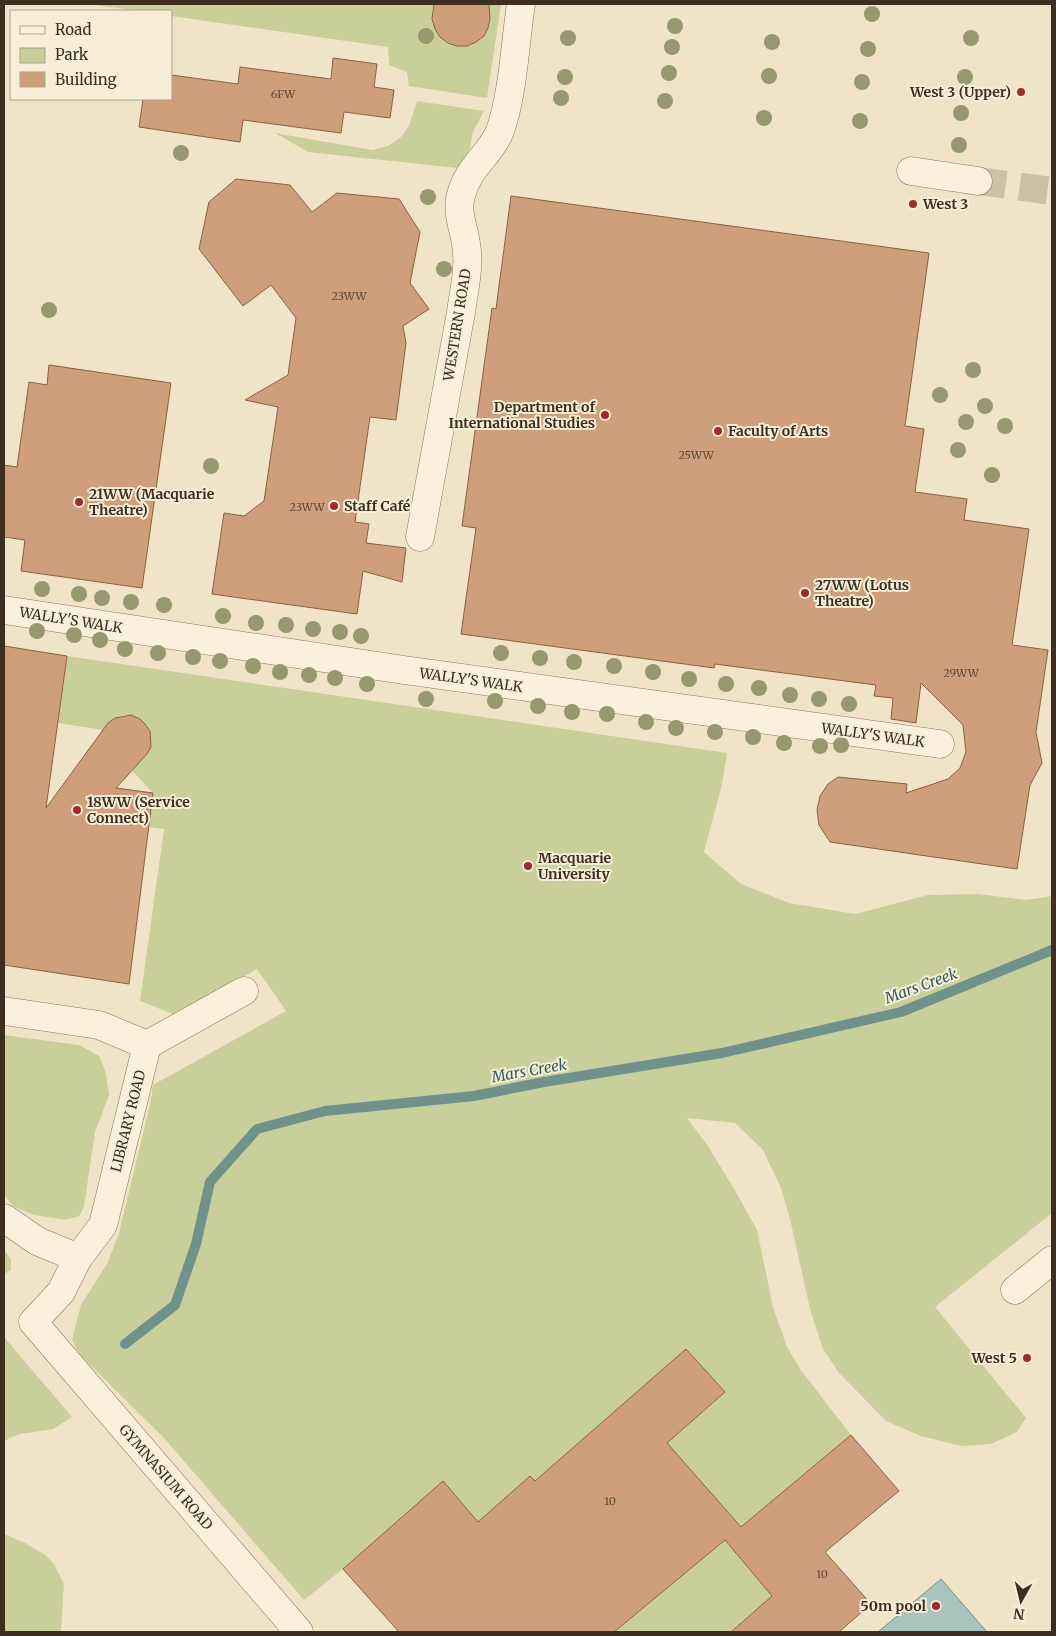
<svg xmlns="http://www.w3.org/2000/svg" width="1056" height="1636" font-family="Merriweather,serif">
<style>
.green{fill:#c9cf9b}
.water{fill:#a9c4bc;stroke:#6f938a}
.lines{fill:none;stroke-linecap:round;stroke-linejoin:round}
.stream{stroke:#6f938a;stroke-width:10}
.building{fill:#cf9f7d;stroke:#8d5f41}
.minor-tunnel{stroke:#ccc0a6;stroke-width:28;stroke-dasharray:28 14;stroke-linecap:butt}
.minor-casing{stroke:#8d765c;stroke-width:29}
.minor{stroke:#faf1dc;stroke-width:28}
.tree{fill:#96986f}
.poi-dot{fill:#9e2a2b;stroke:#f7eed8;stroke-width:2}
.labels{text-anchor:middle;stroke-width:4;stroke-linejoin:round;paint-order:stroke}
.number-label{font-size:11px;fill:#624a37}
.poi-label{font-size:14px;font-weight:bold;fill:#3d2e20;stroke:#f7eed8;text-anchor:start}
.street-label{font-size:14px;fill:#3d2e20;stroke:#f7eed8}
.water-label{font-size:15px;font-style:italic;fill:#2f5d5a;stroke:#f7eed8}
</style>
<rect width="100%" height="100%" fill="#f0e4c8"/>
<path class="green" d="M 87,4 L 501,4 L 487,98 L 409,86 L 407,72 L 389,65 L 388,47 L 171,16 L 171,11 L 140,11 Z
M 417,101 L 484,111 L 473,132 L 468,158 L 457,168 L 308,152 L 275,133 L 372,150 L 388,146 L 401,137 L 409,126 Z
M 67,656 L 727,753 L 722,784 L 704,852 L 741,884 L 789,903 L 855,914 L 928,895 L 978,894 L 1026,900 L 1052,896 L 1052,1213 L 935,1307 L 1026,1418 L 1017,1432 L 991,1444 L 962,1446 L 921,1436 L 886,1421 L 839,1373 L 823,1349 L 810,1309 L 790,1219 L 781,1188 L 763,1150 L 735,1123 L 687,1118 L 708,1146 L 737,1194 L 757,1230 L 773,1307 L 787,1347 L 800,1369 L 851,1435 L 741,1527 L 667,1443 L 725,1392 L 686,1349 L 535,1481 L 530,1476 L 478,1522 L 443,1481 L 343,1569 L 304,1600 L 164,1438 L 79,1354 L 72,1340 L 81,1305 L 108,1262 L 119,1233 L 150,1105 L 153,1085 L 286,1011 L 257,969 L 175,1015 L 140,1001 L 164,829 L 149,827 L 153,793 L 127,765 C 178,758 137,684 103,730 L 58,723 Z
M 4,1035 L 79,1045 L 99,1056 L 106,1073 L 109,1095 L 95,1132 L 84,1207 L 79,1216 L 66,1220 L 34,1215 L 13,1206 L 4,1195 Z
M 4,1250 L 11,1259 L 11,1270 L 4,1274 Z
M 4,1337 L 72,1417 L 53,1429 L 21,1434 L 9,1438 L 4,1442 Z
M 4,1534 L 25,1543 L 44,1554 L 54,1564 L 64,1584 L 61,1632 L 4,1632 Z
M 725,1540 L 772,1596 L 731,1632 L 614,1632 Z"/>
<path class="water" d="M 941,1579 L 987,1632 L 878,1632 Z"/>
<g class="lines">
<path class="stream" d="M 125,1344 L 175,1305 L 196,1244 L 210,1182 L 257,1129 L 325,1111 L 474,1096 L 544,1082 L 722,1053 L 901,1012 L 1052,950"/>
</g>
<path class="building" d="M 434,4 L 489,4 L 490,19 L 488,28 L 484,36 L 476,42 L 467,46 L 457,46 L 448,43 L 440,37 L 435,29 L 432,19 Z
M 333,58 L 377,64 L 374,87 L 394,90 L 390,118 L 344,112 L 341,133 L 243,120 L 240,142 L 139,127 L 143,99 L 171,99 L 171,75 L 238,84 L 240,67 L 331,79 Z
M 236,179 L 290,185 L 312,212 L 337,193 L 399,199 L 420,232 L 410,283 L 429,309 L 403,326 L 406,343 L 396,420 L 370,417 L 355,522 L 369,524 L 366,543 L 406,548 L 402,582 L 363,571 L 357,614 L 212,594 L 224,513 L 244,516 L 264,501 L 278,407 L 245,400 L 288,375 L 296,318 L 271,285 L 243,306 L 199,249 L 209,202 Z
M 511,196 L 929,253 L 905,426 L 924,429 L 915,492 L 967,499 L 964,520 L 1029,529 L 1012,645 L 1048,650 L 1036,732 L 1042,763 L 1030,785 L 1017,869 L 830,842 L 819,825 L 817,810 L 820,796 L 828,784 L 838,777 L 907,784 L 906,793 L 948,779 L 960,768 L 966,752 L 963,725 L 921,683 L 916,723 L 891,719 L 893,698 L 874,696 L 876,685 L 715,664 L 714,668 L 461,634 L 476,528 L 462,526 L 492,308 L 496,309 Z
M 49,365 L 171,383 L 142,588 L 21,571 L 25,540 L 4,537 L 4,465 L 17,467 L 29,382 L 47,385 Z
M 4,646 L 67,656 L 46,808 L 108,723 L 115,718 L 131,715 L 140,719 L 145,724 L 150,731 L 151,747 L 147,754 L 116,788 L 153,793 L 129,984 L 4,965 Z
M 686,1349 L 725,1392 L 667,1443 L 741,1527 L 851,1435 L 899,1491 L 825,1552 L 871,1604 L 839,1632 L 731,1632 L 772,1596 L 725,1540 L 614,1632 L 399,1632 L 343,1569 L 443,1481 L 478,1522 L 530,1476 L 535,1481 Z"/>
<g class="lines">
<path class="minor-tunnel" d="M 978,181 L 1052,191"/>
<defs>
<path id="minor" d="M 911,171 L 978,181
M 420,537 L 461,312 C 464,290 470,266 466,244 C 464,228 456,212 461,195 C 468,167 491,154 500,131 C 513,94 515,44 521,4
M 4,610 L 404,670 L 940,744
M 4,1011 L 99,1025 L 147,1045 L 103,1225 L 78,1258 L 61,1292 L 33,1322 L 299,1632
M 147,1045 L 244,991
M 4,1218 L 37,1241 L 78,1258
M 1015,1290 L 1052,1260"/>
</defs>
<use href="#minor" class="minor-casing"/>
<use href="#minor" class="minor"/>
</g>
<g class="tree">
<circle cx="872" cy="14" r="8"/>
<circle cx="675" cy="26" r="8"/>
<circle cx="426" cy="36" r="8"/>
<circle cx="568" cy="38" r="8"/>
<circle cx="971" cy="38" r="8"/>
<circle cx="772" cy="42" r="8"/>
<circle cx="672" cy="47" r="8"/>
<circle cx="868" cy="49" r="8"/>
<circle cx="669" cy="73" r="8"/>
<circle cx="769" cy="76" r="8"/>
<circle cx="565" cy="77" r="8"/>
<circle cx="965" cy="77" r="8"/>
<circle cx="862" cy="82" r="8"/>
<circle cx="561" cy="98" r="8"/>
<circle cx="665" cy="101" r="8"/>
<circle cx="961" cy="113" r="8"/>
<circle cx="764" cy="118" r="8"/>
<circle cx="860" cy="121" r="8"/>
<circle cx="959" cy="145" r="8"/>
<circle cx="181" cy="153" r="8"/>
<circle cx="428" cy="197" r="8"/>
<circle cx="444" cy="269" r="8"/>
<circle cx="49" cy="310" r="8"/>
<circle cx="973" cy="370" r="8"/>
<circle cx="940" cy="395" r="8"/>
<circle cx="985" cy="406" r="8"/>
<circle cx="966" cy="422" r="8"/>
<circle cx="1005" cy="426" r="8"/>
<circle cx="958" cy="450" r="8"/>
<circle cx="211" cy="466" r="8"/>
<circle cx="992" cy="475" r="8"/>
<circle cx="42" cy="589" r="8"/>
<circle cx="79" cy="594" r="8"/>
<circle cx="102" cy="598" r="8"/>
<circle cx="131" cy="602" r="8"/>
<circle cx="164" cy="605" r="8"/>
<circle cx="223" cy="616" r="8"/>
<circle cx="256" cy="623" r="8"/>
<circle cx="286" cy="625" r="8"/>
<circle cx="313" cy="629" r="8"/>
<circle cx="37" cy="631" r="8"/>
<circle cx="340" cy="632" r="8"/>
<circle cx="74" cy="635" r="8"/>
<circle cx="361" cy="636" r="8"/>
<circle cx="100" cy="640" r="8"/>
<circle cx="125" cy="649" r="8"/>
<circle cx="158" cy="653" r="8"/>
<circle cx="501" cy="653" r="8"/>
<circle cx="193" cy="657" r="8"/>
<circle cx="540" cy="658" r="8"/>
<circle cx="220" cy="661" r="8"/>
<circle cx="574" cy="662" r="8"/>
<circle cx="253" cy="666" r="8"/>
<circle cx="614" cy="666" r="8"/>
<circle cx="280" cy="672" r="8"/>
<circle cx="653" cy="672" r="8"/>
<circle cx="309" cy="675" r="8"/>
<circle cx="335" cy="678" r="8"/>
<circle cx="689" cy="679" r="8"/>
<circle cx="367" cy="684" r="8"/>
<circle cx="726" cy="684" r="8"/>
<circle cx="759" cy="688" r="8"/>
<circle cx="790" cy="695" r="8"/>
<circle cx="426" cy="699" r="8"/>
<circle cx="819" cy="699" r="8"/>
<circle cx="495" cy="701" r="8"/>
<circle cx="849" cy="704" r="8"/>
<circle cx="538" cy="706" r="8"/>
<circle cx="572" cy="712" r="8"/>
<circle cx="607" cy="714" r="8"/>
<circle cx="646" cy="722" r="8"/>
<circle cx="676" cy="728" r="8"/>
<circle cx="715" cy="732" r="8"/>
<circle cx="753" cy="737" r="8"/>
<circle cx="784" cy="743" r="8"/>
<circle cx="841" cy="745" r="8"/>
<circle cx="820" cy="746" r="8"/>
</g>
<g class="poi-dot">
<circle cx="1021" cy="92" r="5"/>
<circle cx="913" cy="204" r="5"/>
<circle cx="605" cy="415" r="5"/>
<circle cx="718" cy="431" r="5"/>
<circle cx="79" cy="502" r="5"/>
<circle cx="334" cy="506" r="5"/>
<circle cx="805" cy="593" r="5"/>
<circle cx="77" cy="810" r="5"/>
<circle cx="528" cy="866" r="5"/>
<circle cx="1027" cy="1358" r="5"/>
<circle cx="936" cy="1606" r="5"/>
</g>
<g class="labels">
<g class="number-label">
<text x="283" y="98">6FW</text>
<text x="349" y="300">23WW</text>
<text x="696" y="459">25WW</text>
<text x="307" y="511">23WW</text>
<text x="961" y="677">29WW</text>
<text x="610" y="1505">10</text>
<text x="822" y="1578">10</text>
</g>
<g class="poi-label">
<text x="1011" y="97" text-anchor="end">West 3 (Upper)</text>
<text x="923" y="209">West 3</text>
<text x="595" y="412" text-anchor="end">Department of<tspan x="595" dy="16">International Studies</tspan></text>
<text x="728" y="436">Faculty of Arts</text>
<text x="89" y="499">21WW (Macquarie<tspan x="89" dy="16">Theatre)</tspan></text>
<text x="344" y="511">Staff Café</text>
<text x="815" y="590">27WW (Lotus<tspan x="815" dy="16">Theatre)</tspan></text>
<text x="87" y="807">18WW (Service<tspan x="87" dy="16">Connect)</tspan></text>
<text x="538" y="863">Macquarie<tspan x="538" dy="16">University</tspan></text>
<text x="1017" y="1363" text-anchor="end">West 5</text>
<text x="926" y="1611" text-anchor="end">50m pool</text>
</g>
<g class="street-label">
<text transform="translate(457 325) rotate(-81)" y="5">WESTERN ROAD</text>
<text transform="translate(71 620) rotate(9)" y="5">WALLY'S WALK</text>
<text transform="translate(471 680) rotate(8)" y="5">WALLY'S WALK</text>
<text transform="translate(873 735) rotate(8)" y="5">WALLY'S WALK</text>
<text transform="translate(128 1121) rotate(-76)" y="5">LIBRARY ROAD</text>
<text transform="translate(166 1477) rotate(49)" y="5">GYMNASIUM ROAD</text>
</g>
<g class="water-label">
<text transform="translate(921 986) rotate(-20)" y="5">Mars Creek</text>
<text transform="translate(529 1071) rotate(-10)" y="5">Mars Creek</text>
</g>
</g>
<rect width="1056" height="1636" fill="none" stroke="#3d2e20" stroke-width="10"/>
<rect x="10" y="10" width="162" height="90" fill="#f7eed8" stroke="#ada18e"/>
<rect x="20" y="26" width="25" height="8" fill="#faf1dc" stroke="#ada18e"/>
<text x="55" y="35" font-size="15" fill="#3d2e20">Road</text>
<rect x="20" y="48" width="25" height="15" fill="#c9cf9b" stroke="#ada18e"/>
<text x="55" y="60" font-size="15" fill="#3d2e20">Park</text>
<rect x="20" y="72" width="25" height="15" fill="#cf9f7d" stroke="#ada18e"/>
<text x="55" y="85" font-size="15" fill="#3d2e20">Building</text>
<g transform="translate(1021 1601) rotate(188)" stroke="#f7eed8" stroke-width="4" paint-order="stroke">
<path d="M0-4L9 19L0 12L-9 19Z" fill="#3d2e20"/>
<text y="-8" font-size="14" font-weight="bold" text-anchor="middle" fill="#3d2e20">N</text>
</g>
</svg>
